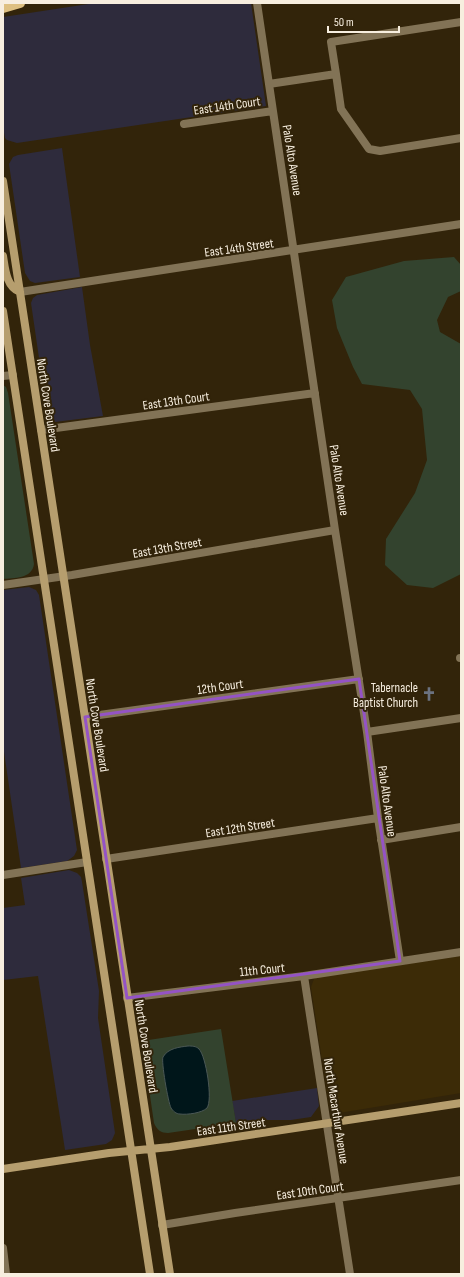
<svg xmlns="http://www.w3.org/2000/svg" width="464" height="1277" font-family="'Sofia Sans Condensed',sans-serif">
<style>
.commercial{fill:#2e2b3c}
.built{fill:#3c2b07}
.green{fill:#33432e}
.water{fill:#00161a;stroke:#4a5755}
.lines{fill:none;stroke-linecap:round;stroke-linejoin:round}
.minor{stroke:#827356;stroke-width:8}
.secondary{stroke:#b69e6e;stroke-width:8}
.primary{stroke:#dec081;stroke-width:10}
.marked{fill:none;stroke:#9453c5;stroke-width:3;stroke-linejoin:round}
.labels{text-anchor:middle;stroke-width:4;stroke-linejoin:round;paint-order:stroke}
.street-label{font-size:13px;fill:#f7eedf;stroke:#32240a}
.poi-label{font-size:13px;fill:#f7eedf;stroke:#32240a;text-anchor:end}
</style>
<rect width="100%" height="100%" fill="#32240a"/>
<path class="commercial" d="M 95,3 L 251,3 L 266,106 L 44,139 L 17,143 L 7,140 L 5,138 L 3,127 L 3,17 Z
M 62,148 L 80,277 L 35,283 L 30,281 L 25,273 L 9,164 L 13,157 L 18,155 Z
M 82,287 L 90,345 L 103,416 L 55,422 L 49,419 L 47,413 L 31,303 L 33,298 L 37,295 Z
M 29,587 L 36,590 L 39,595 L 77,850 L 74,856 L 67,861 L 21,868 L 3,745 L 3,590 Z
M 69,870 L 77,873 L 81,877 L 82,882 L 99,991 L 98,1018 L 115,1133 L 112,1140 L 106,1144 L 65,1150 L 38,976 L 3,980 L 3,908 L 25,905 L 21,878 Z
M 317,1088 L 319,1106 L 311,1117 L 291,1120 L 261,1120 L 236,1123 L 232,1101 Z"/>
<path class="built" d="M 461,956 L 461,1093 L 339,1113 L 332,1111 L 329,1106 L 311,987 L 314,979 L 317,977 Z"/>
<path class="green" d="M 454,257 L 461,265 L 461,291 L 448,297 L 437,320 L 440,332 L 461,344 L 461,574 L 433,588 L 407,585 L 385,565 L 386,539 L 415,493 L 427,460 L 422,409 L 410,390 L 362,384 L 353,367 L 337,328 L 332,300 L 346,277 L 404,261 Z
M 3,385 L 6,387 L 8,393 L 34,564 C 32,579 14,578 3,579 Z
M 221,1029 L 236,1123 L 168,1133 C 161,1133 157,1130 154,1123 L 142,1041 Z"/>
<path class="water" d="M 188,1046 C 192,1046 196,1046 199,1049 C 206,1056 213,1100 207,1108 C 202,1113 187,1115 180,1114 C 176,1114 173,1111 171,1108 C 168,1102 161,1061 163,1057 C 168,1048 180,1047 188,1046 Z"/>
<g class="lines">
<path class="minor" d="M 257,3 L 335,530 L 367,732 L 378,818 L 400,961
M 336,74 L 341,109 L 369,149 L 380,151 L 461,138
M 269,84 L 336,74 L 331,42 L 461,22
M 184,124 L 273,111
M 20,292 L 461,224
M 3,376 L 13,375
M 41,430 L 315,393
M 3,585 L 72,575 L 335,530
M 460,658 L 461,658
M 85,717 L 359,679
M 367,732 L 461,718
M 381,840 L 461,827
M 106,859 L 378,818
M 3,875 L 87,862
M 304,976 L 350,1274
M 127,998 L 304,976 L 461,952
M 162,1225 L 235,1213 L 461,1180
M 3,1248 L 6,1274"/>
<path class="secondary" d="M 3,181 L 170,1274
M 3,256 C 5,268 6,287 20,292
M 3,311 L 150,1274
M 3,1169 L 109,1153 L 170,1147 L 461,1103"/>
<path class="primary" d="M 3,8 L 20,3"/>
</g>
<path class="marked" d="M 359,679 L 400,961 L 127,998 L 85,717 Z"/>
<defs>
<symbol id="church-bare" viewBox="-9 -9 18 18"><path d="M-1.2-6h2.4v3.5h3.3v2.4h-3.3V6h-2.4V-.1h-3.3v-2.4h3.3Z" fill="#6b7280" stroke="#32240a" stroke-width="2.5" paint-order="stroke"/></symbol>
</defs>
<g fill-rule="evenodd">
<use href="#church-bare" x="419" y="684" width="20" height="20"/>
</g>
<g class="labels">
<g class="street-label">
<text transform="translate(227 105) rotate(-8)" y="5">East 14th Court</text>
<text transform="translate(293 160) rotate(81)" y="5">Palo Alto Avenue</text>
<text transform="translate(239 247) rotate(-8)" y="5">East 14th Street</text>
<text transform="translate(176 400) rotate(-8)" y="5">East 13th Court</text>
<text transform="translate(49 405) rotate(81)" y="5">North Cove Boulevard</text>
<text transform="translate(340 480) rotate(81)" y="5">Palo Alto Avenue</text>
<text transform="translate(167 547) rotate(-10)" y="5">East 13th Street</text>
<text transform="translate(220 686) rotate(-8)" y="5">12th Court</text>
<text transform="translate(98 725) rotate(81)" y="5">North Cove Boulevard</text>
<text transform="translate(388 801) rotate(82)" y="5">Palo Alto Avenue</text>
<text transform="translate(240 827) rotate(-9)" y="5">East 12th Street</text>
<text transform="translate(262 969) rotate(-6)" y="5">11th Court</text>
<text transform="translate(147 1046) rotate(81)" y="5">North Cove Boulevard</text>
<text transform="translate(337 1111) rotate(81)" y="5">North Macarthur Avenue</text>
<text transform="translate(231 1126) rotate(-8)" y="5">East 11th Street</text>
<text transform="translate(310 1190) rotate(-8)" y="5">East 10th Court</text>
</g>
<g class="poi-label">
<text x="418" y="692">Tabernacle<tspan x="418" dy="15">Baptist Church</tspan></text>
</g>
</g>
<rect width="464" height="1277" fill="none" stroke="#f7eedf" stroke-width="8"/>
<path d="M328 26v6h71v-6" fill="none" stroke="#f7eedf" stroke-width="2"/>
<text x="334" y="26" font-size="12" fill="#f7eedf" stroke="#32240a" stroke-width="3" paint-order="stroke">50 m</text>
</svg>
